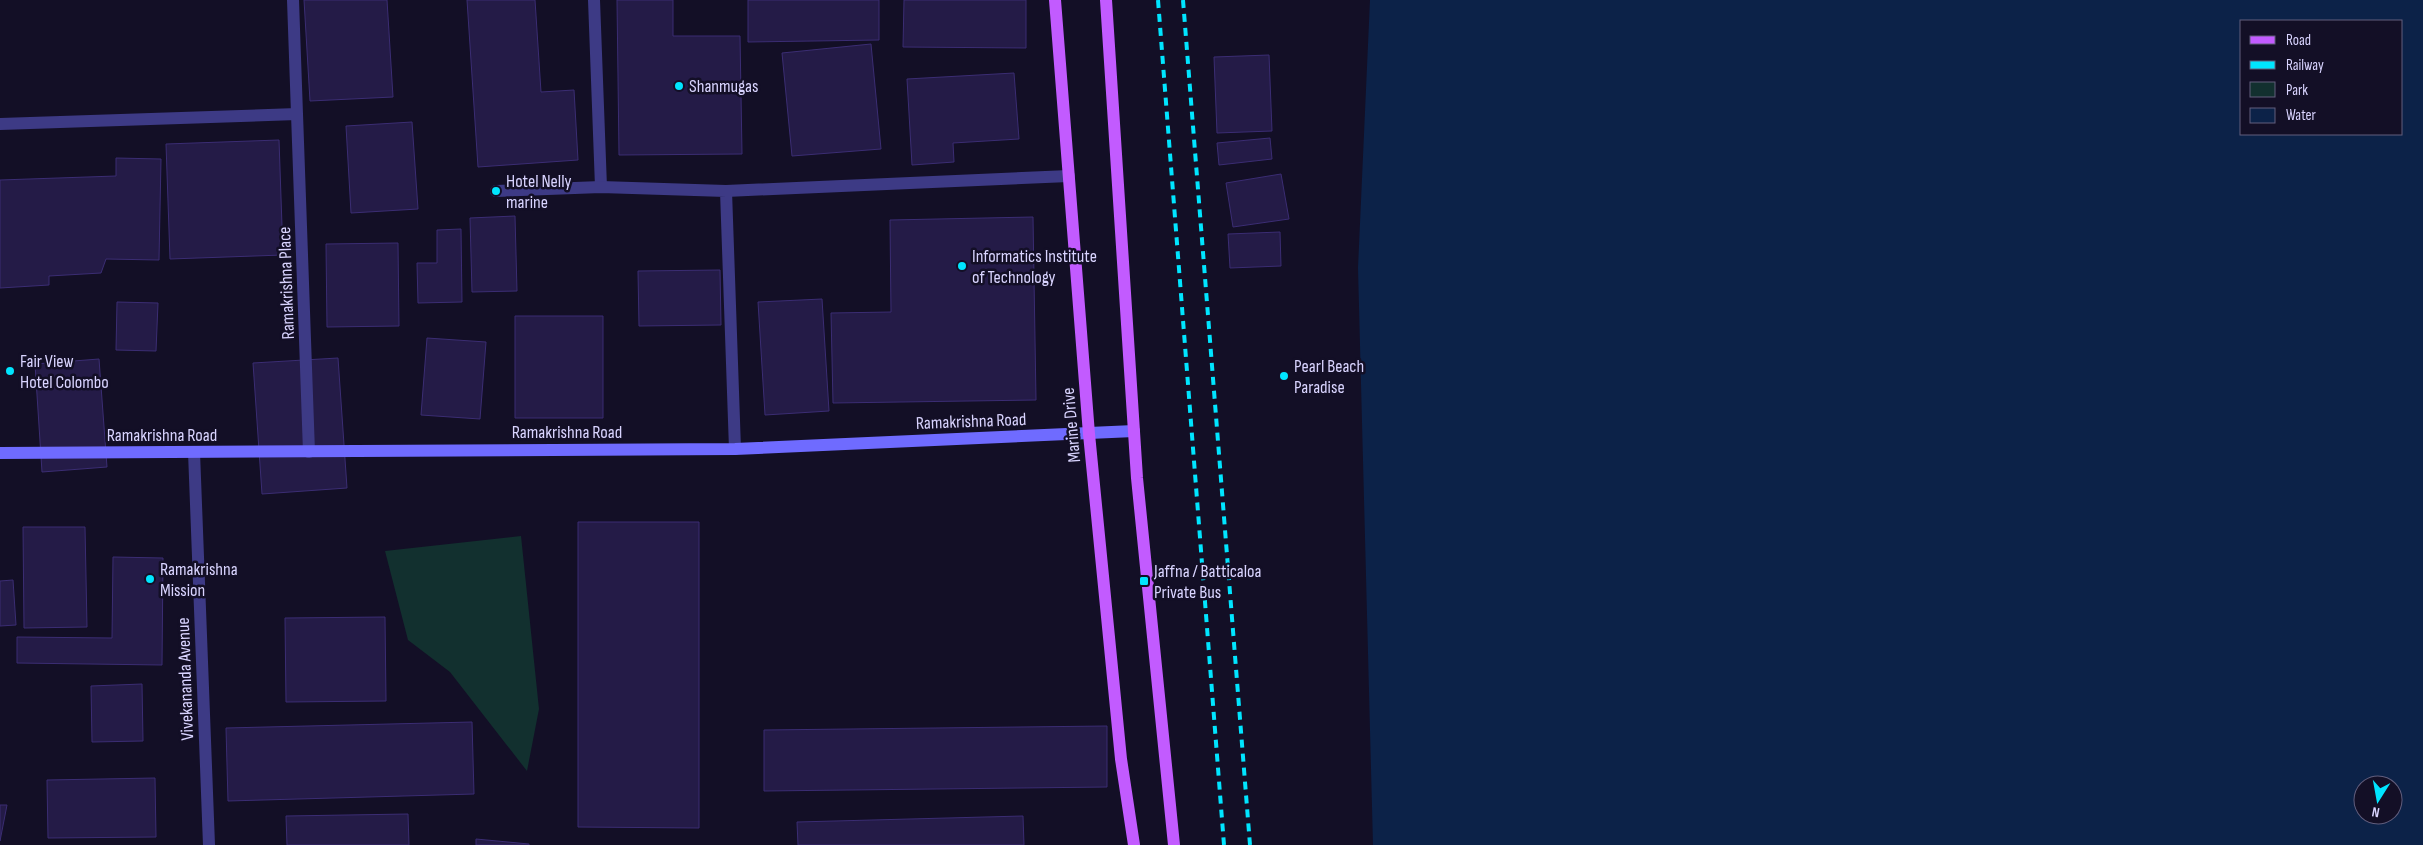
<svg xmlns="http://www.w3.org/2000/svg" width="2423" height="845" font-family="'Sofia Sans Condensed',sans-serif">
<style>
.green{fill:#12302f}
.water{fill:#0c2248;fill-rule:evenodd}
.building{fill:#241b47;stroke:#3b2d73}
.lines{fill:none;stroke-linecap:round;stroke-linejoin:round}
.lane{stroke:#3d3a85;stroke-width:12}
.street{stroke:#3d3a85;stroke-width:12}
.secondary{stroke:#6f6bff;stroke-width:12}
.primary{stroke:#c25bff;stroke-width:12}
.rail{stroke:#00e5ff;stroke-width:4;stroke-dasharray:8 6;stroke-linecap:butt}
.poi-dot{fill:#00e5ff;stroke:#130f26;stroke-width:2}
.labels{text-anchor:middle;stroke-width:5;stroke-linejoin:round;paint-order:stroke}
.poi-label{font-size:18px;fill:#d9d4ff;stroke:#130f26;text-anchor:start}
.street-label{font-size:18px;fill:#d9d4ff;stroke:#130f26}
</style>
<rect width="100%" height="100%" fill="#130f26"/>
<path class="green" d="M 521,536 L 539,709 L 527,771 L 450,672 L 408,640 L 385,551 Z"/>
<path class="water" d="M 1370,0 L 2423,0 L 2423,845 L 1373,845 L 1358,268 ZM 2242,21 L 2402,21 L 2402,134 L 2242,134 ZM 2363,785 L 2393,785 L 2393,815 L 2363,815 Z"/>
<path class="building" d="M 304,0 L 387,0 L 393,97 L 310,101 Z
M 467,0 L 535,0 L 541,92 L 574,90 L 578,160 L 478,167 Z
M 617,0 L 673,0 L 673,36 L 740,36 L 742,154 L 619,155 Z
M 748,0 L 879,0 L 879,40 L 748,42 Z
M 904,0 L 1026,0 L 1026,48 L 903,47 Z
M 871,44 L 881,149 L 792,156 L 782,53 Z
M 1269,55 L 1272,131 L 1217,133 L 1214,57 Z
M 1014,73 L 1019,139 L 953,143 L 954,162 L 912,165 L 907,79 Z
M 412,122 L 418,209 L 351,213 L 346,126 Z
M 1270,138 L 1272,159 L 1219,165 L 1217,143 Z
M 279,140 L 283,255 L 170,259 L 166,144 Z
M 116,158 L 161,159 L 159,260 L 106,259 L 101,273 L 49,276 L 49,285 L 0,288 L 0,180 L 116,176 Z
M 1281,174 L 1289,219 L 1233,227 L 1226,183 Z
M 515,216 L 517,291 L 472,292 L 470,218 Z
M 1033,217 L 1036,400 L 833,403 L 831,313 L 891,312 L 890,220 Z
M 461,229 L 462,302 L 418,303 L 417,263 L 437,263 L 437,230 Z
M 1280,232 L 1281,266 L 1230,268 L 1228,234 Z
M 398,243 L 399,326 L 327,327 L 326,244 Z
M 720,270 L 721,325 L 639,326 L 638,271 Z
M 822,299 L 829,411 L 765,415 L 758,302 Z
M 117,302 L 158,303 L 156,351 L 116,350 Z
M 515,316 L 603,316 L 603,418 L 515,418 Z
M 427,338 L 486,342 L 480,419 L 421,415 Z
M 338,358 L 347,488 L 262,494 L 253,363 Z
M 99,359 L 107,467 L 42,472 L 35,364 Z
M 578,522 L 699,522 L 699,828 L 578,827 Z
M 23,527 L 85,527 L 87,627 L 24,628 Z
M 113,557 L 163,558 L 162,665 L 17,663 L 17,637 L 112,638 Z
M 13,580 L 16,625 L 0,626 L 0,581 Z
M 385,617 L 386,701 L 286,702 L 285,618 Z
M 142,684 L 143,741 L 92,742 L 91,686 Z
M 472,722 L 474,794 L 228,801 L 226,728 Z
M 1107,726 L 1107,787 L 764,791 L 764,730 Z
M 155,778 L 156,837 L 48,838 L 47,780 Z
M 0,805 L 7,805 L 0,841 Z
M 408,814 L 409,845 L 287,845 L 286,816 Z
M 1023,816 L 1024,845 L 798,845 L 797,822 Z
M 476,839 L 529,844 L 529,845 L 476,845 Z"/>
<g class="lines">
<path class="lane" d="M 594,0 L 601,187"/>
<path class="street" d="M 293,0 L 297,114
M 0,124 L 297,114 L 309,452
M 496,191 L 601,187 L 726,191
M 735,449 L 726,191 L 1069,176
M 194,452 L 209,845"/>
<path class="secondary" d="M 0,453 L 735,449 L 1134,431"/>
<path class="primary" d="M 1055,0 L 1089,434 L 1121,759 L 1134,845
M 1106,0 L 1137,478 L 1174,845"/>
<path class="rail" d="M 1158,0 L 1224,845
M 1183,0 L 1250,845"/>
</g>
<g class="poi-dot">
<circle cx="679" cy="86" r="5"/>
<circle cx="496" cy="191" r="5"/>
<circle cx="962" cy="266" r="5"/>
<circle cx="10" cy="371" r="5"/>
<circle cx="1284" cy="376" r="5"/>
<circle cx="150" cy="579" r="5"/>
<rect x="1139" y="576" width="10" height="10" rx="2.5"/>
</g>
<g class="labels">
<g class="poi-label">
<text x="689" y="92">Shanmugas</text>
<text x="506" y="187">Hotel Nelly<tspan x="506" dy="21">marine</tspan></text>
<text x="972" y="262">Informatics Institute<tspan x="972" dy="21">of Technology</tspan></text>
<text x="20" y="367">Fair View<tspan x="20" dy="21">Hotel Colombo</tspan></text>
<text x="1294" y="372">Pearl Beach<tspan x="1294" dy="21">Paradise</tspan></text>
<text x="160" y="575">Ramakrishna<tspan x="160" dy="21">Mission</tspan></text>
<text x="1154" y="577">Jaffna / Batticaloa<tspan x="1154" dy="21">Private Bus</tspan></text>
</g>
<g class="street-label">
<text transform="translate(286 283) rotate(-92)" y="6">Ramakrishna Place</text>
<text transform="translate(971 421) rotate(-2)" y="6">Ramakrishna Road</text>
<text transform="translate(1071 425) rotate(-95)" y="6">Marine Drive</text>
<text x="567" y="438">Ramakrishna Road</text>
<text x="162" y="441">Ramakrishna Road</text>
<text transform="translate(185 679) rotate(-92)" y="6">Vivekananda Avenue</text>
</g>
</g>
<rect x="2240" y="20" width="162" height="115" fill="#130f26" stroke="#625e7d"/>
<rect x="2250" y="36" width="25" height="8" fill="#c25bff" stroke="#625e7d"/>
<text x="2286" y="45" font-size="15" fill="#d9d4ff">Road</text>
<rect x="2250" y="61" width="25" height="8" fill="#00e5ff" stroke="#625e7d"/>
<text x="2286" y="70" font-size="15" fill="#d9d4ff">Railway</text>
<rect x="2250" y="82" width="25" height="15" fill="#12302f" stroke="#625e7d"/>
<text x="2286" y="95" font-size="15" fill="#d9d4ff">Park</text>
<rect x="2250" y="108" width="25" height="15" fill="#0c2248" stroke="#625e7d"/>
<text x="2286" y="120" font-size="15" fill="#d9d4ff">Water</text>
<g transform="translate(2378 800) rotate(191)"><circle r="24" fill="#130f26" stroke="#625e7d"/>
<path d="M0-4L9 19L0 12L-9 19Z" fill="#00e5ff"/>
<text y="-8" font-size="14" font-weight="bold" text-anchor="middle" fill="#d9d4ff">N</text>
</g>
</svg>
